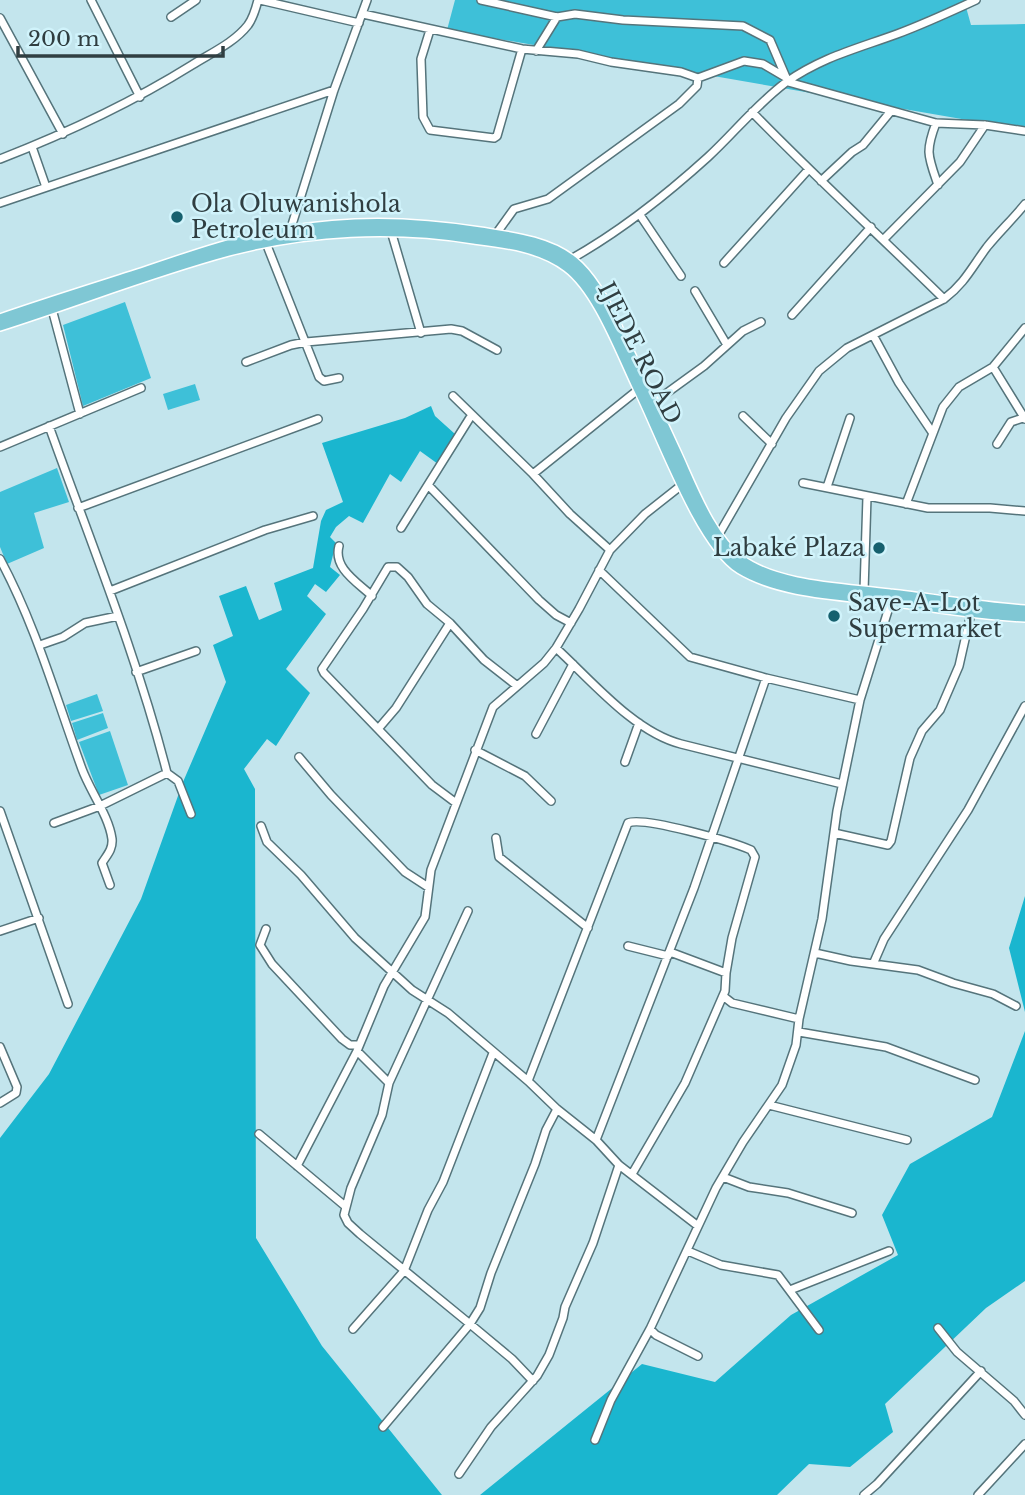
<svg xmlns="http://www.w3.org/2000/svg" width="1025" height="1495" font-family="'Libre Baskerville',serif">
<style>
.green{fill:#3ec0d8}
.forest{fill:#1ab6cf}
.lines{fill:none;stroke-linecap:round;stroke-linejoin:round}
.minor-casing{stroke:#55747b;stroke-width:10}
.major-casing{stroke:#fff;stroke-width:12}
.minor{stroke:#fff;stroke-width:7}
.major{stroke:#7fc7d4;stroke-width:9}
.poi-dot{fill:#16606e;stroke:#d0f3fb;stroke-width:2.5}
.labels{text-anchor:middle;stroke-width:5;stroke-linejoin:round;paint-order:stroke}
.poi-label{font-size:23px;fill:#303e41;stroke:#d0f3fb;text-anchor:start}
.street-label{font-size:23px;fill:#303e41;stroke:#d0f3fb}
</style>
<rect width="100%" height="100%" fill="#c3e5ed"/>
<path class="green" d="M 455,0 L 964,0 L 971,25 L 1025,24 L 1025,130 L 447,30 Z
M 125,302 L 151,378 L 83,406 L 63,325 Z
M 195,384 L 200,400 L 168,410 L 163,394 Z
M 57,468 L 69,502 L 34,513 L 44,548 L 7,564 L 0,547 L 0,492 Z
M 97,694 L 103,711 L 71,721 L 66,705 Z
M 103,713 L 108,728 L 77,740 L 72,723 Z
M 110,731 L 128,785 L 99,795 L 79,742 Z"/>
<path class="forest" d="M 431,406 L 435,416 L 455,434 L 438,464 L 420,451 L 401,482 L 390,474 L 363,523 L 349,516 L 336,527 L 330,537 L 336,543 L 330,567 L 340,575 L 326,592 L 315,584 L 307,596 L 326,614 L 286,669 L 310,693 L 276,746 L 267,739 L 244,769 L 255,789 L 256,1238 L 322,1346 L 442,1495 L 0,1495 L 0,1138 L 49,1074 L 141,899 L 183,782 L 226,682 L 213,645 L 233,636 L 219,596 L 246,586 L 259,620 L 282,610 L 274,583 L 313,568 L 321,521 L 326,510 L 343,502 L 322,443 L 405,418 Z
M 1025,896 L 1025,1012 L 1009,948 Z
M 1025,1031 L 1025,1281 L 986,1308 L 885,1404 L 893,1432 L 850,1467 L 809,1464 L 777,1495 L 480,1495 L 642,1364 L 715,1382 L 791,1315 L 898,1255 L 882,1215 L 910,1164 L 992,1117 Z"/>
<g class="lines">
<defs>
<path id="minor" d="M 91,0 L 140,97
M 260,0 L 359,23
M 481,0 L 557,17 L 575,14 L 623,20 L 743,26 L 770,40 L 788,82 L 936,123 L 985,125 L 1025,131
M 363,14 L 522,49 L 578,54 L 611,62 L 681,72 L 698,78 L 744,61 L 763,64 L 785,77
M 171,17 L 196,0
M 0,18 L 63,134
M 430,30 L 421,59 L 423,117 L 430,130 L 494,138 L 497,136 L 522,49
M 536,51 L 557,17
M 752,112 C 814,176 880,236 944,299
M 936,123 C 925,152 928,156 938,185
M 32,147 L 46,187
M 0,159 C 67,133 131,103 192,65 C 211,53 234,43 248,25 C 253,18 256,8 258,0
M 821,181 L 852,152 L 863,145 L 891,111
M 0,203 L 334,90
M 640,215 L 681,276
M 290,231 L 334,90 L 367,0
M 391,231 L 421,333
M 496,234 L 514,209 L 548,199 L 679,104 L 697,86 L 698,78
M 883,240 L 960,162 L 985,125
M 266,243 L 319,377 L 324,381 L 339,378
M 571,259 C 621,231 665,196 708,157 C 734,133 756,105 785,83 C 822,57 856,49 897,34 C 924,24 950,12 976,0
M 724,263 L 808,170
M 695,291 L 727,345
M 52,309 L 80,414
M 792,315 L 871,227
M 873,335 L 899,383 L 932,432
M 246,362 L 291,345 L 306,342 L 451,329 L 462,331 L 497,350
M 993,367 L 1025,419
M 453,396 L 533,474 L 570,514 L 610,550 L 645,514 L 683,484
M 653,403 L 704,366 L 743,331 L 761,322
M 743,416 L 772,444
M 49,426 C 90,541 137,655 167,773 L 178,781 L 191,814
M 997,444 L 1011,422 L 1023,418
M 0,447 L 141,388
M 533,474 L 639,389
M 803,483 L 928,508 L 990,508 L 1025,511
M 429,486 L 539,600 L 556,615 L 571,623
M 827,487 L 850,418
M 906,504 L 943,407 L 959,387 L 993,367 L 1025,328
M 78,508 L 318,419
M 401,528 L 471,416
M 718,536 L 786,418 L 819,371 L 847,348 L 944,299 C 965,283 972,267 987,247 C 999,232 1013,219 1025,204
M 339,546 C 333,568 357,582 372,596
M 0,559 C 36,626 56,698 82,769 C 90,791 109,816 112,839 C 113,849 107,855 102,863 L 110,885
M 599,570 L 690,657 L 766,678 L 860,700
M 110,591 L 265,530 L 313,516
M 864,591 L 867,497
M 40,645 L 63,637 L 85,623 L 118,616
M 556,648 C 591,680 634,732 681,744 L 842,784
M 136,672 L 196,651
M 378,729 L 396,708 L 450,623
M 536,734 L 573,664
M 475,750 L 525,776 L 551,801
M 299,757 L 331,795 L 405,872 L 428,887
M 625,762 L 639,723
M 456,803 L 432,785 L 324,673 L 322,669 L 363,609 L 388,567 L 397,567 L 408,577 L 427,604 L 450,623 L 484,660 L 516,685
M 0,811 L 68,1004
M 54,823 L 100,806 L 167,773
M 261,826 L 267,842 L 301,875 L 355,938 L 412,990 L 448,1013 L 528,1081 L 557,1109 L 596,1140 L 619,1165 L 698,1226
M 834,833 L 888,845 L 891,841 L 910,758 L 922,731 L 940,710 L 959,666 L 971,613
M 496,838 L 499,857 L 588,928
M 468,911 L 389,1083 L 382,1115 L 351,1188 L 344,1215 L 348,1223 L 360,1234 L 470,1324 L 512,1359 L 533,1381
M 266,929 L 260,945 L 272,964 L 342,1039 L 350,1045 L 359,1045
M 0,931 L 39,918
M 628,946 L 668,956
M 670,952 L 726,973
M 815,953 L 851,961 L 918,970 L 953,983 L 993,994 L 1016,1006
M 874,962 L 884,939 L 968,810 L 1025,706
M 723,996 L 732,1003 L 799,1019
M 799,1032 L 886,1047 L 975,1080
M 0,1047 L 17,1087 L 16,1093 L 0,1103
M 357,1051 L 389,1083
M 528,1081 L 628,823 C 643,816 733,842 751,850 L 755,857 L 732,938 L 726,973 L 725,991 L 685,1083 L 632,1174
M 769,1105 L 907,1140
M 259,1134 L 345,1206
M 596,1140 L 694,888 L 766,678
M 297,1166 L 357,1051 L 384,986 L 425,917 L 431,870 L 493,707 L 544,663 L 556,648 L 579,609 L 610,550
M 723,1177 L 749,1187 L 788,1193 L 852,1213
M 688,1251 L 721,1265 L 778,1275 L 819,1330
M 790,1290 L 889,1251
M 938,1328 L 957,1352 L 1014,1401 L 1025,1415
M 353,1329 L 404,1271 L 428,1210 L 443,1182 L 493,1053
M 650,1329 L 656,1335 L 698,1356
M 383,1427 L 470,1324 L 480,1308 L 491,1273 L 535,1164 L 546,1130 L 557,1109
M 595,1440 L 611,1400 L 650,1329 L 716,1188 L 743,1142 L 782,1085 L 796,1045 L 799,1019 L 822,919 L 837,811 L 860,700 L 891,601
M 459,1474 L 491,1427 L 537,1376 L 549,1355 L 563,1318 L 565,1307 L 593,1243 L 619,1165
M 864,1495 L 877,1484 L 981,1371
M 978,1495 L 1025,1444"/>
<path id="major" d="M 0,319 C 49,302 98,287 147,271 C 194,255 240,239 289,231 C 351,220 418,222 480,232 C 511,237 548,241 573,261 C 594,278 609,308 620,333 C 639,372 657,411 675,450 C 691,484 710,538 741,560 C 778,587 846,588 890,594 C 935,599 980,607 1025,610
M 0,326 C 76,302 151,272 229,251 C 308,230 393,226 474,239 C 505,243 541,247 567,267 C 598,290 621,353 638,388 C 661,434 700,544 740,569 C 781,594 844,595 890,601 C 935,607 980,615 1025,617"/>
</defs>
<use href="#minor" class="minor-casing"/>
<use href="#major" class="major-casing"/>
<use href="#minor" class="minor"/>
<use href="#major" class="major"/>
</g>
<g class="poi-dot">
<circle cx="177" cy="217" r="7"/>
<circle cx="879" cy="548" r="7"/>
<circle cx="834" cy="616" r="7"/>
</g>
<g class="labels">
<g class="poi-label">
<text x="191" y="212">Ola Oluwanishola<tspan x="191" dy="26">Petroleum</tspan></text>
<text x="865" y="556" text-anchor="end">Labaké Plaza</text>
<text x="848" y="611">Save-A-Lot<tspan x="848" dy="26">Supermarket</tspan></text>
</g>
<g class="street-label">
<text transform="translate(640 353) rotate(63)" y="8">IJEDE ROAD</text>
</g>
</g>
<path d="M18 46v10h205v-10" fill="none" stroke="#303e41" stroke-width="3.5"/>
<text x="28" y="46" font-size="21" fill="#303e41" stroke="#d0f3fb" stroke-width="5" paint-order="stroke">200 m</text>
</svg>
